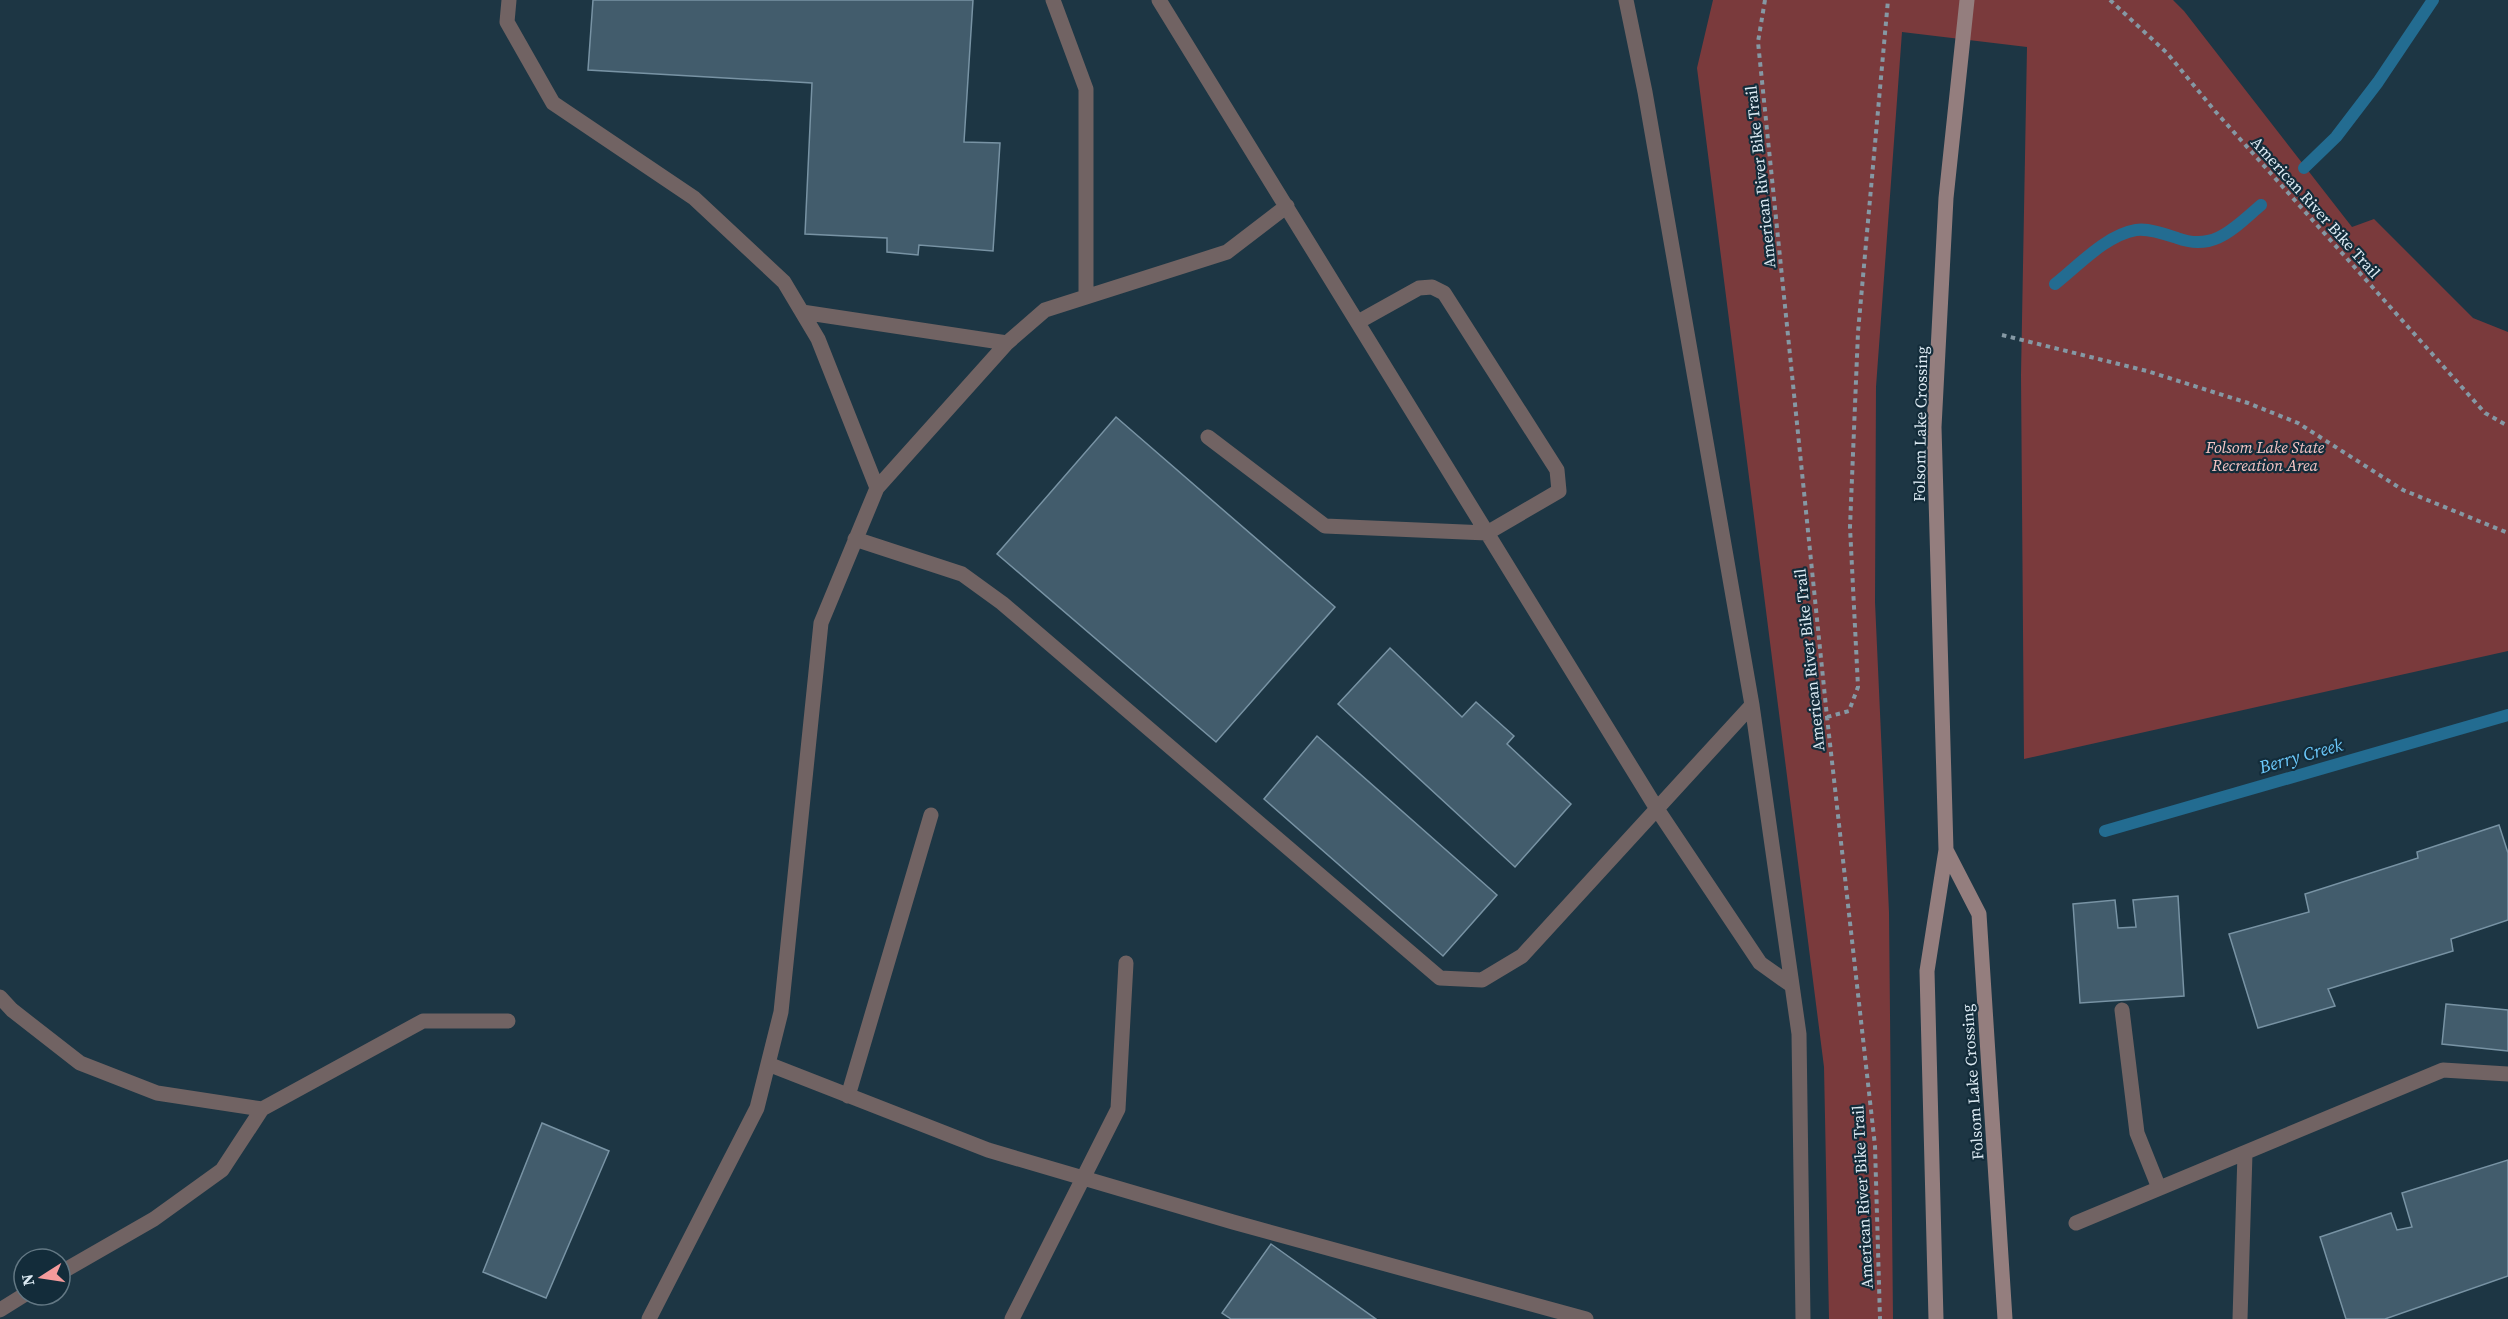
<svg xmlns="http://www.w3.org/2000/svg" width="2508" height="1319" font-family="'Source Serif 4',serif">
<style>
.green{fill:#7a3a3c}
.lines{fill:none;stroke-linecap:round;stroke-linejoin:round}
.stream{stroke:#236c91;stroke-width:12}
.building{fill:#425c6c;stroke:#7893a4;stroke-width:1.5}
.path{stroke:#8598a4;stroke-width:4;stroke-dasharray:4.5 4.5;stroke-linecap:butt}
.lane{stroke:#716363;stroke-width:15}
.secondary{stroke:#947e7e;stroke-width:15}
.labels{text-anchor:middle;stroke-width:4.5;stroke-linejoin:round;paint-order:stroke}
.street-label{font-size:16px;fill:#dceaf3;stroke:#132c3a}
.park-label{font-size:16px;font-style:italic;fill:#f7c5c4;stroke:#132c3a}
.water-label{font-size:18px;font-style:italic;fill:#6ccafd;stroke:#132c3a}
</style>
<rect width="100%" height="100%" fill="#1d3644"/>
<path class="green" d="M 1713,0 L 2173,0 L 2184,11 L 2352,227 L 2374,219 L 2473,318 L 2508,332 L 2508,651 L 2024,759 L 2021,375 L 2027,47 L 1902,32 L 1876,387 L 1875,602 L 1889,912 L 1893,1319 L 1829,1319 L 1824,1067 L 1697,68 Z"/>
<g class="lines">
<path class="stream" d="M 2304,168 L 2336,137 L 2378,82 L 2433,0
M 2055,284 C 2078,266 2106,235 2136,230 C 2148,228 2165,234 2177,238 C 2214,252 2234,228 2261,205
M 2105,831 L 2508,715"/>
</g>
<path class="building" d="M 593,0 L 973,0 L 964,142 L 1000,143 L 993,251 L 919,245 L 918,255 L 887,252 L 887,238 L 805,234 L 812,83 L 588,70 Z
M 1116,417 L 1335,607 L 1216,742 L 997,554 Z
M 1390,648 L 1462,717 L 1476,702 L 1514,736 L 1507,744 L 1571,804 L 1515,867 L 1338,704 Z
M 1317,736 L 1497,895 L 1443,956 L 1264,799 Z
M 2499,825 L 2508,853 L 2508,920 L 2451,939 L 2453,951 L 2328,989 L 2335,1006 L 2258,1028 L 2229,934 L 2309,912 L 2305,894 L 2418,858 L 2417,852 Z
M 2178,896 L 2184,996 L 2080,1003 L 2073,904 L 2115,900 L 2118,928 L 2136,927 L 2133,900 Z
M 2446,1004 L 2508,1010 L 2508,1051 L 2442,1044 Z
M 542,1123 L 609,1151 L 546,1298 L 483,1272 Z
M 2508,1160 L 2508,1276 L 2385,1319 L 2346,1319 L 2320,1237 L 2391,1213 L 2397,1230 L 2412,1227 L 2402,1193 Z
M 1271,1244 L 1376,1319 L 1231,1319 L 1222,1313 Z"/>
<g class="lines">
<path class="path" d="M 1765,0 L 1758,42 L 1827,717 L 1875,1146 L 1880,1319
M 2110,0 L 2167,53 L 2215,111 L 2485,413 L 2508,426
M 2002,335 L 2147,371 L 2248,403 L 2298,423 L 2403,490 L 2508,533
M 1827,717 L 1849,711 L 1858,687 L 1850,527 L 1858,332 L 1888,0"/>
<path class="lane" d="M 509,0 L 507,22 L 553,103 L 694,198 L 784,282 L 818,339 L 877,488
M 1053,0 L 1086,89 L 1086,296
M 1159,0 L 1657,809 L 1760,963 L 1791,985
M 1626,0 L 1645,92 L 1752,705 L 1799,1034 L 1803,1319
M 802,312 L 1007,343
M 1208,437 L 1325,526 L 1487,533 L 1559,491 L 1557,470 L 1444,293 L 1432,287 L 1419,288 L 1358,322
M 855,539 L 962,574 L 1002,603 L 1440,978 L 1482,980 L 1522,956 L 1752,705
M 0,997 L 12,1010 L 80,1063 L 157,1093 L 262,1109 L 423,1021 L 508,1021
M 2122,1010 L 2137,1133 L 2159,1188
M 768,1064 L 988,1150 L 1233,1222 L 1586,1319
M 848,1096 L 931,815
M 2076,1223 L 2443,1070 L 2508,1074
M 60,1273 L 154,1219 L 222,1170 L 262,1109
M 0,1310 L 24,1295
M 649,1319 L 757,1108 L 781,1012 L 821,623 L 877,488 L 1007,343 L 1045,310 L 1227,252 L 1287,206
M 1012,1319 L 1118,1109 L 1126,963
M 2240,1319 L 2245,1153"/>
<path class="secondary" d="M 1946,850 L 1979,914 L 2005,1319
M 1936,1319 L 1927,971 L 1946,850 L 1934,427 L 1946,198 L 1967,0"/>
</g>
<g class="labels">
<g class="street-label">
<text transform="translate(1760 177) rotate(-96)" y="6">American River Bike Trail</text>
<text transform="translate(2316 207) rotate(48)" y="6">American River Bike Trail</text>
<text transform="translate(1920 424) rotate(-89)" y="6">Folsom Lake Crossing</text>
<text transform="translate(1809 660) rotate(-96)" y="6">American River Bike Trail</text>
<text transform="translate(1972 1082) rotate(-94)" y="6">Folsom Lake Crossing</text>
<text transform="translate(1862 1197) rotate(-93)" y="6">American River Bike Trail</text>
</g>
<g class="park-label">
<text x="2265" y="453">Folsom Lake State<tspan x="2265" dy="18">Recreation Area</tspan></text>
</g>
<g class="water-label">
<text transform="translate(2301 756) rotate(-16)" y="6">Berry Creek</text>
</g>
</g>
<g transform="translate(42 1277) rotate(258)"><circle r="28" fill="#132c3a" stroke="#637884" stroke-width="1.5"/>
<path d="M0-4.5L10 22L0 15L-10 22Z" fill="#f59b9c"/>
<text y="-9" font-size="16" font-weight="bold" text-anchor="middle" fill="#dceaf3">N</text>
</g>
</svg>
